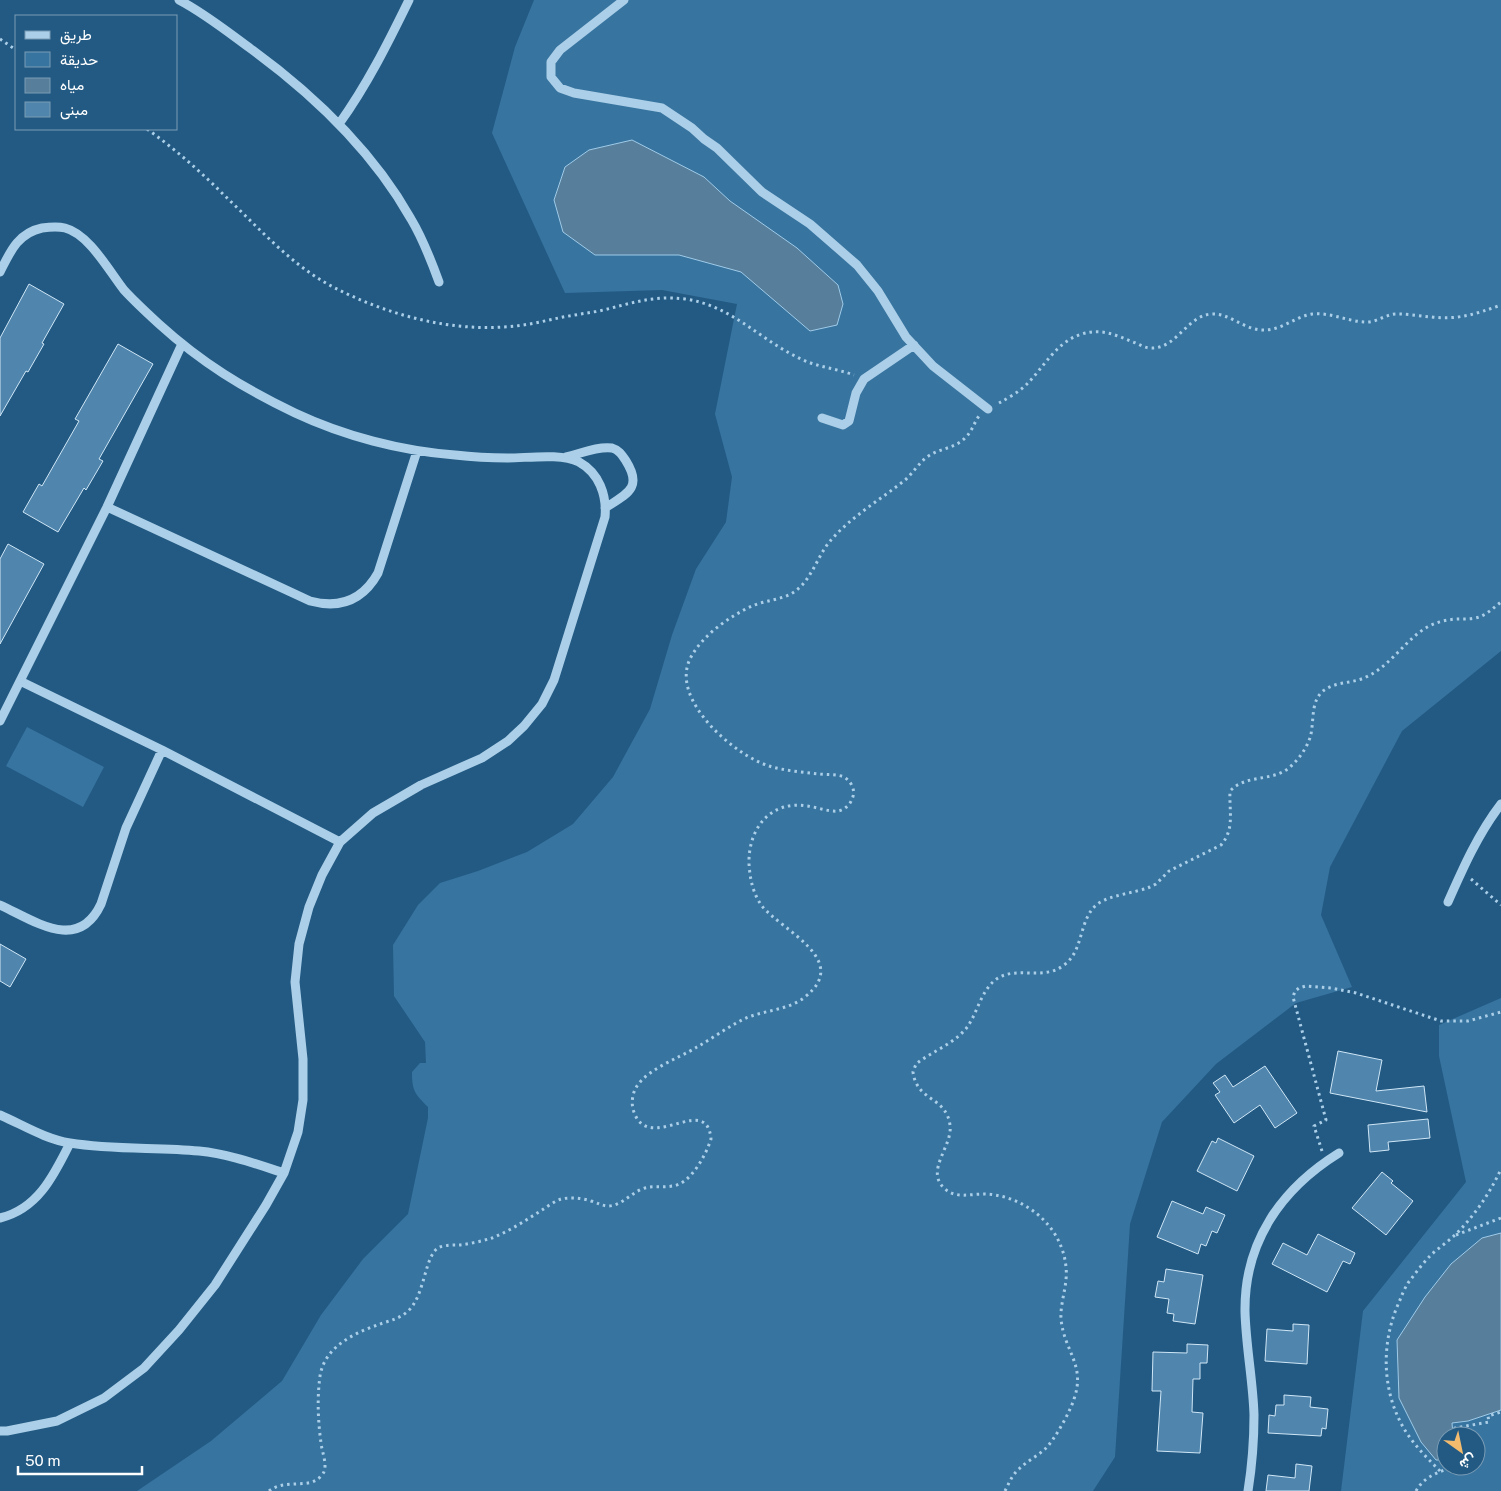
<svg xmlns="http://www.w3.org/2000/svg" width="1501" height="1491" font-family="'Public Sans',Vazirmatn,sans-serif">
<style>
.green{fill:#3774a0;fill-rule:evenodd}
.water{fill:#577e9a;stroke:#9fcbe9}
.building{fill:#5086ad;stroke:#cfe6f6}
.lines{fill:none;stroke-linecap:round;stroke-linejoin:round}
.path{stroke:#abcfe8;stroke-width:3;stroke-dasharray:2.5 4;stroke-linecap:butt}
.minor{stroke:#abcfe8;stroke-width:9}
</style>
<rect width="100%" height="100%" fill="#235a83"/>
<path class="green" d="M 534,0 L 1501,0 L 1501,651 L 1402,731 L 1330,867 L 1321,915 L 1352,987 L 1296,1003 L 1216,1064 L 1162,1122 L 1130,1224 L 1115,1457 L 1093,1491 L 137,1491 L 211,1441 L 282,1381 L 321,1315 L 363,1259 L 408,1214 L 428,1118 L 428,1107 C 415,1094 412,1091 412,1072 L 420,1063 L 426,1063 L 425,1042 L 394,996 L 393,945 L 418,905 L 440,883 L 478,871 L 527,852 L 573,824 L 613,777 L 650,709 L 672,635 L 696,569 L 726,522 L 732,477 L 715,414 L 737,304 L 662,290 L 565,293 L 492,133 L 515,47 Z
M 27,727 L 104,767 L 83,807 L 6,766 Z
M 1501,998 L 1501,1491 L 1341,1491 L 1363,1311 L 1466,1182 L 1439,1056 L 1439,1025 ZM 1446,1436 L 1476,1436 L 1476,1466 L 1446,1466 Z"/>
<path class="water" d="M 632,140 L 704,177 L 730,201 L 797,248 L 838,285 L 843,304 L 837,325 L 810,331 L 741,272 L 679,255 L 595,255 L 563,232 L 554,200 L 565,167 L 589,150 Z
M 1501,1233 L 1501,1410 L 1468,1421 L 1452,1423 L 1453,1436 L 1446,1436 L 1446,1460 L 1436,1460 L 1421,1442 L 1399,1398 L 1397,1340 L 1425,1297 L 1451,1264 L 1482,1238 Z"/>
<path class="building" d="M 29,284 L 64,304 L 42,343 L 44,344 L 28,372 L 26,371 L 0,416 L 0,338 Z
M 118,344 L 153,364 L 99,459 L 103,461 L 86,490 L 84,488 L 58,532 L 23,512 L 39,484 L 42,486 L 79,421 L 75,419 Z
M 8,544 L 44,564 L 0,644 L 0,559 Z
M 0,944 L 26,959 L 10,987 L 0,981 Z
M 1338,1051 L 1382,1060 L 1376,1091 L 1424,1086 L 1427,1112 L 1330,1093 Z
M 1265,1066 L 1297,1113 L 1275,1128 L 1260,1105 L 1234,1123 L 1215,1095 L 1220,1092 L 1213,1083 L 1225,1075 L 1233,1087 Z
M 1428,1119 L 1430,1138 L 1388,1142 L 1389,1150 L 1370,1152 L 1368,1125 Z
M 1218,1138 L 1254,1156 L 1237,1191 L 1197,1171 L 1212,1141 L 1216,1143 Z
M 1382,1172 L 1393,1181 L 1391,1183 L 1413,1201 L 1386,1235 L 1352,1208 Z
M 1172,1201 L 1203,1214 L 1206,1207 L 1225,1215 L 1217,1233 L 1212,1231 L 1206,1246 L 1201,1244 L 1198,1254 L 1157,1237 Z
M 1318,1234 L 1355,1253 L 1350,1264 L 1343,1261 L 1327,1292 L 1272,1264 L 1283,1243 L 1307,1255 Z
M 1166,1269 L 1203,1275 L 1195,1324 L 1173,1321 L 1174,1314 L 1167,1313 L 1169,1299 L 1155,1297 L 1158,1281 L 1164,1282 Z
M 1293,1324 L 1309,1325 L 1307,1364 L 1265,1361 L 1267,1329 L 1293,1331 Z
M 1187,1344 L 1208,1345 L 1207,1363 L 1200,1363 L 1200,1379 L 1193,1379 L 1192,1412 L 1203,1413 L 1200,1453 L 1157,1451 L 1161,1391 L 1152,1391 L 1153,1352 L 1187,1353 Z
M 1284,1395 L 1311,1397 L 1310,1407 L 1328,1409 L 1326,1429 L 1322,1428 L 1321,1436 L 1268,1433 L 1269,1415 L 1275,1416 L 1276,1405 L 1284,1405 Z
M 1296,1464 L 1312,1466 L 1309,1491 L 1266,1491 L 1268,1475 L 1295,1478 Z"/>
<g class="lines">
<path class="path" d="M 0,39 L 16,50
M 147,129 C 175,149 201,172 225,196 C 260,229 292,266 335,288 C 386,314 447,331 504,327 C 525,326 544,321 563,317 C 575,315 587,313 599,311 C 630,304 651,295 685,299 C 730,305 758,338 797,357 C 815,367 835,368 854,375
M 999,403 C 1008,398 1019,392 1027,384 C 1044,367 1057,341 1082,334 C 1101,328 1116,335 1133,342 C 1139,344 1144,348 1151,348 C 1177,349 1187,315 1212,314 C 1229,313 1243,329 1262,330 C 1281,331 1294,317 1312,314 C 1329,312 1347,321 1364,322 C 1377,323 1385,314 1397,314 C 1408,314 1420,316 1431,317 C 1458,320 1476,314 1501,305
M 1471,879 L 1501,905
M 1322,1151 L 1314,1126 L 1326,1120 L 1293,997 L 1295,991 L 1299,988 L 1306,986 L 1331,988 L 1356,993 L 1441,1021 L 1468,1021 L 1501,1012
M 1456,1235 L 1501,1218
M 1456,1436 L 1455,1428 L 1489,1422 L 1488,1416 L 1501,1412
M 1440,1471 C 1424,1455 1407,1438 1398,1417 C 1381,1380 1383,1336 1400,1300 C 1402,1294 1405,1288 1408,1283 C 1415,1274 1422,1264 1430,1256 C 1438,1248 1448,1242 1456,1234 C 1475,1215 1490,1193 1501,1169
M 269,1491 C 285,1478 310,1490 321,1476 C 324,1473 325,1470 325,1466 C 325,1458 322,1451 321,1443 C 318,1421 317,1398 320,1376 C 325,1345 357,1332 383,1323 C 392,1320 400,1318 407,1312 C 426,1296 424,1253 440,1247 C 446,1245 453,1245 459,1245 C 470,1244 482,1241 492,1238 C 510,1231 526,1220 542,1210 C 548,1206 555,1201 561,1199 C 571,1197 582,1198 591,1201 C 598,1203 602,1206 609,1206 C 622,1205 630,1194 642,1189 C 652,1185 662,1188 672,1186 C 690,1185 706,1155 711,1139 C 707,1095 658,1146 638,1120 C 633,1113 631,1104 633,1096 C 637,1072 678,1059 697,1047 C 713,1038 729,1026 746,1018 C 765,1010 789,1010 805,997 C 852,960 781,930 762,906 C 753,894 750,879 749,864 C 748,829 770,800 807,806 C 817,807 828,812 838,811 C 844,810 850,805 852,799 C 856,791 852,782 844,777 C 837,774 828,775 819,774 C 803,772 785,771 769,766 C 734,755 670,700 690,659 C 701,636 730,616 752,606 C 766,600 782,600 794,592 C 812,580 817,556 831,540 C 852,516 880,500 905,480 C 913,473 918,464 927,457 C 939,448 955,449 966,437 C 972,431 974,423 979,416
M 1005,1491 C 1009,1483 1012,1475 1019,1469 C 1027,1461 1038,1456 1046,1448 C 1055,1439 1070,1412 1074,1399 C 1086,1365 1064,1351 1061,1319 C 1060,1302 1068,1285 1066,1267 C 1062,1225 1024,1195 984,1194 C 970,1194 955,1199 944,1188 C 925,1170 953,1146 950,1125 C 946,1096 917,1102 913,1072 L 916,1064 C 932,1051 955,1044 968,1026 C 978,1011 982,988 998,978 C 1018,966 1044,981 1064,965 C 1085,950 1078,917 1099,903 C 1111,895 1135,893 1150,887 L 1156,884 L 1169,871 L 1221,845 C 1235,829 1229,811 1230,791 C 1246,774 1271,782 1289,768 C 1299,759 1308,747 1311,734 C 1314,719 1311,701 1323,691 C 1336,681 1352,684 1366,677 C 1390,666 1403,643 1424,629 C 1435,622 1448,619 1460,619 C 1465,619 1470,619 1475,618 C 1486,616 1493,608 1501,602
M 1416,1491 C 1424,1476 1441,1471 1456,1466"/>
<path class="minor" d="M 179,0 C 204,13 228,32 251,49 C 314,95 372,150 411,219 C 423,239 431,260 439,282
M 624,0 L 560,50 L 551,62 L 551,77 L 560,88 L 574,93 L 662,108 L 692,128 L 704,139 L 717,148 L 762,192 L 810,224 L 857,265 L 878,291 L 906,337 L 933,366 L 988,409
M 339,124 C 367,85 388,43 409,0
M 0,272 C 10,252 18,233 42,228 C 49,227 57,226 65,228 C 89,234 109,271 124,290 C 135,302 147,313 159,324 C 202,363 243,388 295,413 C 344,436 401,451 455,455 C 472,457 490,458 508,458 C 528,458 561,453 579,462 C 599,473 607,495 605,517 L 554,680 L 542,704 L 524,726 L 508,741 L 482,758 L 421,785 L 373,813 L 340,842 L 322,875 L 309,907 L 299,944 L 295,982 L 303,1059 L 303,1100 L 298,1132 L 284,1173 L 266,1205 L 215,1285 L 179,1330 L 144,1368 L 104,1398 L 57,1421 L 7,1431 L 0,1431
M 822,418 L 843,425 L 849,421 L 856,393 L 864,379 L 914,345
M 566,457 C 580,454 597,446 612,448 C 619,450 622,455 626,461 C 643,488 627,494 605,508
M 107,507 L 310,601 C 340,609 363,600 378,573 L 417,451
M 20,681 L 162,750 L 340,842
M 0,721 L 107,507 L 182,344
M 1448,902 C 1463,868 1478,834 1501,804
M 0,905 C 35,921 78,953 101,904 L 126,828 L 162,750
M 0,1115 C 23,1125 45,1139 70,1143 C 113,1150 157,1147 199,1151 C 229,1154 256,1164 284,1173
M 0,1218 C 38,1209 54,1175 70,1143
M 1248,1491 C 1252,1466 1254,1441 1254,1415 C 1253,1381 1246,1347 1245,1312 C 1244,1242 1281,1189 1339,1153"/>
</g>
<rect x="15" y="15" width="162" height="115" fill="#235a83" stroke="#7b9cb5"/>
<rect x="25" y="31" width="25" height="8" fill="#abcfe8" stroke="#7b9cb5"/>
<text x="60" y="40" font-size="15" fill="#ffffff">طريق</text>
<rect x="25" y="52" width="25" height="15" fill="#3774a0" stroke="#7b9cb5"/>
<text x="60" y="65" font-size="15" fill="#ffffff">حديقة</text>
<rect x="25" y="78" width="25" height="15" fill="#577e9a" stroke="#7b9cb5"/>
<text x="60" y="90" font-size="15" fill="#ffffff">مياه</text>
<rect x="25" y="102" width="25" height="15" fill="#5086ad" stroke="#7b9cb5"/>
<text x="60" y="115" font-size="15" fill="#ffffff">مبنى</text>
<g transform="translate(1461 1451) rotate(147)"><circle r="24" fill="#235a83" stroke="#7b9cb5"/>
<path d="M0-4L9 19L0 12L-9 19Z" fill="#f3bb6e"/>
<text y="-8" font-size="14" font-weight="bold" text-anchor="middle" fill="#ffffff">ش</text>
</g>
<path d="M18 1466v8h124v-8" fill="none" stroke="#ffffff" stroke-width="2.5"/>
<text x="25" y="1466" font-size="15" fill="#ffffff" stroke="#235a83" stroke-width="4" paint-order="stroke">50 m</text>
</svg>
